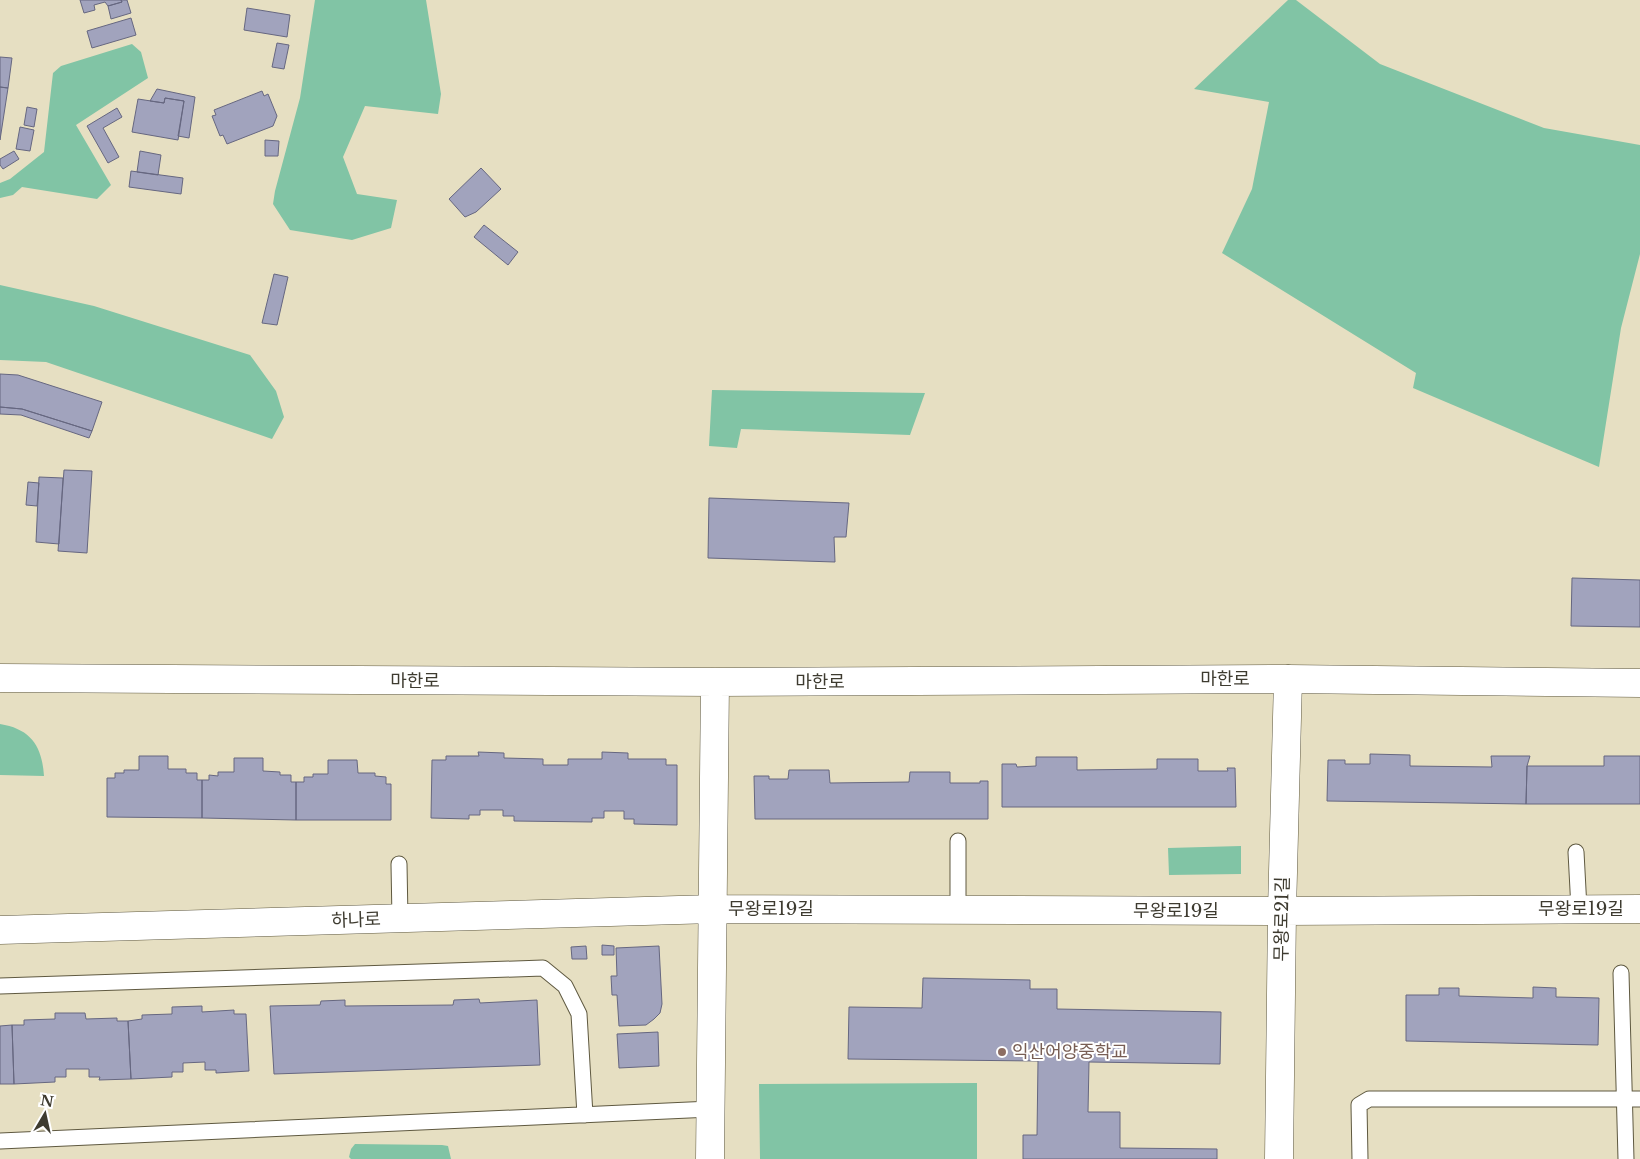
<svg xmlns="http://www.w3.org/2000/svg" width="1640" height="1159" font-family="'Libre Baskerville','Noto Sans KR',serif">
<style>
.green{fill:#81c4a5}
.building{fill:#a1a3bd;stroke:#666780}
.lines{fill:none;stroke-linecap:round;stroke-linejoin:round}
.lane-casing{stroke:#5f5940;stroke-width:17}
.street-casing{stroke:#5f5940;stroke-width:29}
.lane{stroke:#fff;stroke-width:15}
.street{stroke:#fff;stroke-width:28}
.education-dot{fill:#8d6e63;stroke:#fff;stroke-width:2}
.labels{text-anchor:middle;stroke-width:4;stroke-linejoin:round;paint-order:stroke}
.street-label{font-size:18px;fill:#3e3b30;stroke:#fff}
.education-label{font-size:18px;fill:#785e54;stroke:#fff;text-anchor:start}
</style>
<rect width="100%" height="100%" fill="#e6dfc2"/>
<path class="green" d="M 315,0 L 426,0 L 441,94 L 438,114 L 365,106 L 343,157 L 357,194 L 397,200 L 391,228 L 352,240 L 290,230 L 273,204 L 275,191 L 300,98 Z
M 1288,0 L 1296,0 L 1380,64 L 1544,128 L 1640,145 L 1640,254 L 1621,328 L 1599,467 L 1413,388 L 1416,373 L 1222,253 L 1252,189 L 1269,102 L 1194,89 Z
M 132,44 L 141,52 L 148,78 L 76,125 L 111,185 L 97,199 L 22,187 L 13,195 L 0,198 L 0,183 L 10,179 L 44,152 L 53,73 L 61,66 Z
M 0,285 L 94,306 L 250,355 L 276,391 L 284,417 L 272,439 L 46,362 L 0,360 Z
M 712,390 L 925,393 L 910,435 L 741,429 L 737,448 L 709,446 Z
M 0,724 C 31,729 42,746 44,776 L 0,775 Z
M 1241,846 L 1241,874 L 1169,875 L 1168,848 Z
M 977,1083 L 977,1159 L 760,1159 L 759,1084 Z
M 355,1144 L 442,1145 L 448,1146 L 451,1159 L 351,1159 L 349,1157 L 351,1149 Z"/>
<path class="building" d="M 80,0 L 121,0 L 122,2 L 108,6 L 105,2 L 94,5 L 95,10 L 84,13 Z
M 121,0 L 127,0 L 131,13 L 111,19 L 108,6 L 122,2 Z
M 247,8 L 290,15 L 287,37 L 244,30 Z
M 131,18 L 136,35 L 92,48 L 87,31 Z
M 277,43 L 289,45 L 284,69 L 272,67 Z
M 0,57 L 12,58 L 8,88 L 0,87 Z
M 0,87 L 8,88 L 0,140 Z
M 157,89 L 195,97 L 189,138 L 178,136 L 184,101 L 165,98 L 164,103 L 150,101 Z
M 262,91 L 264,96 L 268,94 L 277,116 L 273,126 L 227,144 L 223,135 L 220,136 L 212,116 L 216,115 L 214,110 Z
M 165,98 L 184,101 L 178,140 L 132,132 L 138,99 L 164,103 Z
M 27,107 L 37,109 L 34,127 L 24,125 Z
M 117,108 L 122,117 L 103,128 L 119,157 L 108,163 L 87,126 Z
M 20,127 L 34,130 L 30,151 L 16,149 Z
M 265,140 L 279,141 L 278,156 L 265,156 Z
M 14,151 L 19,159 L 3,169 L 0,165 L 0,159 Z
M 140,151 L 161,155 L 158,175 L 137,172 Z
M 481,168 L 501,189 L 476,212 L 465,217 L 449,199 Z
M 131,171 L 183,178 L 181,194 L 129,187 Z
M 484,225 L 518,252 L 508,265 L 474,237 Z
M 274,274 L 288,277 L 277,325 L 262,323 Z
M 0,374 L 18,375 L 102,402 L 92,431 L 22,409 L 0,407 Z
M 0,407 L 22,409 L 92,431 L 89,438 L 21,415 L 0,414 Z
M 64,470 L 92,471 L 87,553 L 58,551 Z
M 39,477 L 63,478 L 59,544 L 36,542 Z
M 28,482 L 39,483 L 37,506 L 26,505 Z
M 709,498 L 849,503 L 846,537 L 834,537 L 835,562 L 708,558 Z
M 1572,578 L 1640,580 L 1640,627 L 1571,626 Z
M 478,752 L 504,753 L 504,758 L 543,759 L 543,765 L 568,765 L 568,759 L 602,759 L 602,752 L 628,753 L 628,759 L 666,759 L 666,765 L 677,765 L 677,825 L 634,824 L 634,819 L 624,819 L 624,811 L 604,811 L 604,818 L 592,818 L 592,822 L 514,821 L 514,816 L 503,816 L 503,810 L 480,810 L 480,815 L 469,815 L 469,819 L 431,818 L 432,760 L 446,760 L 446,756 L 479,756 Z
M 1370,754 L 1410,755 L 1410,766 L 1492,767 L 1491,756 L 1530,756 L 1527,766 L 1526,804 L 1327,801 L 1328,760 L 1345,760 L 1345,764 L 1370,764 Z
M 139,756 L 168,756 L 168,769 L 186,769 L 186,773 L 197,773 L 197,780 L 202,780 L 202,818 L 107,817 L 107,778 L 115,778 L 115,773 L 124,773 L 124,770 L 139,770 Z
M 1604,756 L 1640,756 L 1640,804 L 1526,804 L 1527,766 L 1604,766 Z
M 1036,757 L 1077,757 L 1077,770 L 1157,769 L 1157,759 L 1198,759 L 1198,771 L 1228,771 L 1227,768 L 1235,768 L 1236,807 L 1002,807 L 1002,764 L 1016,764 L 1017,767 L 1036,766 Z
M 234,758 L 263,758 L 263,771 L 280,772 L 280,775 L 291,775 L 291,782 L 296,782 L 296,820 L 202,818 L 202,780 L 209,780 L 209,775 L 218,776 L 218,772 L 234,772 Z
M 328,760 L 357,760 L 358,773 L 375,773 L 375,776 L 386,777 L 386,784 L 391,784 L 391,820 L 296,820 L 296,782 L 304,782 L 304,777 L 313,777 L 313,774 L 328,774 Z
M 789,770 L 829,770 L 830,783 L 909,782 L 910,772 L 950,772 L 950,783 L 980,783 L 980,781 L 988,781 L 988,819 L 755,819 L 754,776 L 769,776 L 769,779 L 788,779 Z
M 602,945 L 614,946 L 614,955 L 602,955 Z
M 586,946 L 587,959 L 572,959 L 571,947 Z
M 659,946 L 662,1004 L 660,1013 L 654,1019 L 646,1025 L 619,1026 L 617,995 L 612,995 L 611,976 L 617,976 L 616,948 Z
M 923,978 L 1030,980 L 1030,989 L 1057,989 L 1057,1009 L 1221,1012 L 1220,1064 L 1089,1062 L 1088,1112 L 1120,1112 L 1120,1148 L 1217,1149 L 1217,1159 L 1023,1159 L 1023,1135 L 1037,1135 L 1038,1061 L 848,1059 L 849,1007 L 922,1008 Z
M 1533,987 L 1556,988 L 1556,997 L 1599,998 L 1598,1045 L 1406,1041 L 1406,995 L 1439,995 L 1439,988 L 1459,988 L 1459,996 L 1533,998 Z
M 479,999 L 480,1003 L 537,1000 L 540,1065 L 274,1074 L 270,1006 L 320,1005 L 321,1001 L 345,1000 L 345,1006 L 453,1005 L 454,1000 Z
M 202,1006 L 202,1012 L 234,1010 L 234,1014 L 246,1014 L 249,1071 L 216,1073 L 216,1070 L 205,1070 L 205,1062 L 183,1063 L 183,1072 L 172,1072 L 172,1077 L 131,1079 L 128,1021 L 142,1019 L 142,1015 L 172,1014 L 172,1007 Z
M 55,1013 L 85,1013 L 86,1019 L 117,1018 L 117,1021 L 128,1021 L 131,1079 L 99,1080 L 100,1077 L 89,1077 L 89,1069 L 66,1069 L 66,1077 L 55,1077 L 55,1082 L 14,1084 L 12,1025 L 24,1025 L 24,1020 L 55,1019 Z
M 12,1025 L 14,1084 L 0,1084 L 0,1026 Z
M 658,1032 L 659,1066 L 619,1068 L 617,1034 Z"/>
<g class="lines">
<defs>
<path id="lane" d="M 1576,852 L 1579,909
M 399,864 L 400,919
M 958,910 L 958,841
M 1621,973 L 1626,1159
M 0,986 L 543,968 L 565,986 L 579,1014 L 585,1115
M 0,1141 L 711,1109
M 1360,1159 L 1359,1105 L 1369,1099 L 1640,1099"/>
<path id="street" d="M 0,678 L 715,682 L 1288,679 L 1640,683
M 0,930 L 713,909 L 1282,911 L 1640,909
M 710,1159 L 715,682
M 1279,1159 L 1282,911 L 1288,679"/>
</defs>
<use href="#lane" class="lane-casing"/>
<use href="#street" class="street-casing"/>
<use href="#lane" class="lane"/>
<use href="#street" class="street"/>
</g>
<circle class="education-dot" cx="1002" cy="1052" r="5"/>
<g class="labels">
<g class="street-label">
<text x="1225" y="685">마한로</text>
<text x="415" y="687">마한로</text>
<text x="820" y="688">마한로</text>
<text x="771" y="915">무왕로19길</text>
<text x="1581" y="915">무왕로19길</text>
<text x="1176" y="917">무왕로19길</text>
<text transform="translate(1282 919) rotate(-89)" y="6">무왕로21길</text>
<text transform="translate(356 920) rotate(-2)" y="6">하나로</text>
</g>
<g class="education-label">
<text x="1012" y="1058">익산어양중학교</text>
</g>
</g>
<g transform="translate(45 1114) rotate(9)" stroke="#ffffff" stroke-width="4" paint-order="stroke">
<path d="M0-4L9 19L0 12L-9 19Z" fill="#3e3b30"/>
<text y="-8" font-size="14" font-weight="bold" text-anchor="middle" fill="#3e3b30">N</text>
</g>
</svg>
